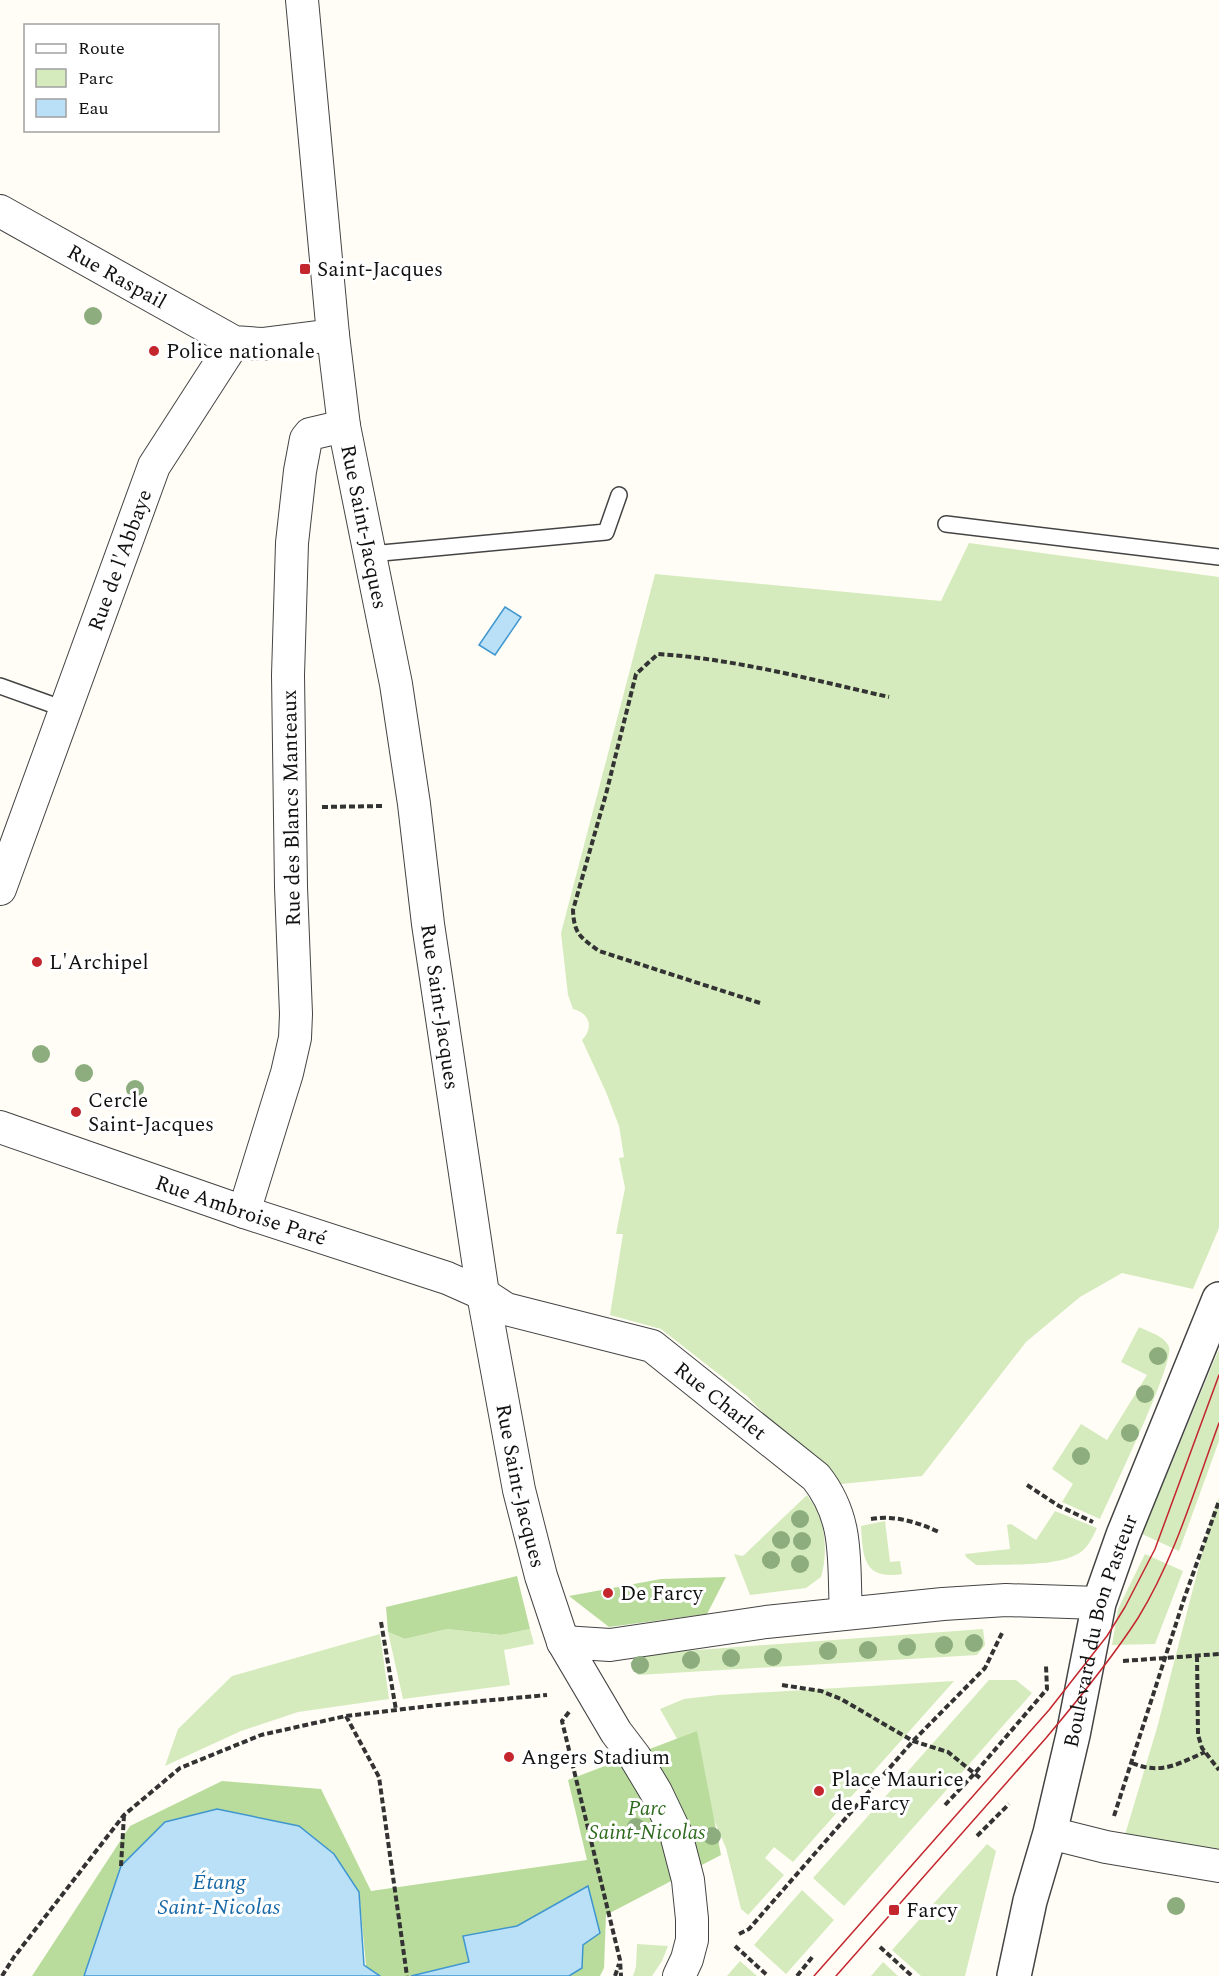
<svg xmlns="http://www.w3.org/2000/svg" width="1219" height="1976" font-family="Spectral,serif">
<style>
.green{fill:#d5ebbd}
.forest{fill:#b9dc9c}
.water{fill:#b9e0f7;stroke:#3f96cf;stroke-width:1.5}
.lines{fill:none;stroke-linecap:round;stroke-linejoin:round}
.service-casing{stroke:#444;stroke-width:18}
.minor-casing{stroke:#444;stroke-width:34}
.tertiary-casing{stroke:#444;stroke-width:36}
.path{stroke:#333;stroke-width:4;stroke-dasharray:6 3;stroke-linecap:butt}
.service{stroke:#fff;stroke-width:15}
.minor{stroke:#fff;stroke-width:32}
.tertiary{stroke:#fff;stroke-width:33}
.tram{stroke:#c4262e;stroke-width:1.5}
.tree{fill:#8dad7f}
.poi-dot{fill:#c4262e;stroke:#fff;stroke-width:2}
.labels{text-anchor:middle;stroke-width:6;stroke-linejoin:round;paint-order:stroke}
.poi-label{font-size:21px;fill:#111;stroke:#fff;text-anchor:start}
.street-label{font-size:21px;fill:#111;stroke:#fff}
.park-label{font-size:21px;font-style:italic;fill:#2f6b1f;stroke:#fff}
.water-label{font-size:22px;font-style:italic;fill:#1768a6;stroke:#fff}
</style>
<rect width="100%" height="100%" fill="#fffdf5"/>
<path class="green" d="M 969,543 L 1219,577 L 1219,1228 L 1193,1289 L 1122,1273 L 1080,1297 L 1026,1342 L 922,1476 L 831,1485 L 748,1397 L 661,1329 L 610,1315 L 623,1234 L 616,1234 L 625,1188 L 619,1158 L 624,1157 L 619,1126 L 606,1092 L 582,1040 C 594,1028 590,1013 573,1009 L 568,995 L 561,933 L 655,574 L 941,601 Z
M 1139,1327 C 1149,1332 1165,1336 1169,1347 C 1174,1365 1111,1495 1100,1519 L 1062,1502 L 1073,1484 L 1052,1469 L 1081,1424 L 1107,1440 L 1147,1375 L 1121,1362 Z
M 1219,1349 L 1219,1441 L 1179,1551 L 1142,1534 Z
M 807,1495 C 810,1500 815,1505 818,1511 C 826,1530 827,1558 821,1577 L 806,1588 L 750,1595 L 734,1554 L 742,1556 L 744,1555 Z
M 1219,1498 L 1219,1850 L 1124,1838 L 1157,1728 L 1210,1523 Z
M 1055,1511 L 1097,1528 C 1093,1536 1089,1546 1081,1552 C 1060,1567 1009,1564 983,1565 L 976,1565 L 966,1557 L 965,1554 L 1010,1549 L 1007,1525 L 1011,1524 L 1036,1540 Z
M 885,1521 L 890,1562 L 900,1561 L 902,1574 C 863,1580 863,1557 861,1526 Z
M 1145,1554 L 1183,1571 L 1155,1644 L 1112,1645 L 1118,1609 Z
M 447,1629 L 501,1635 L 530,1629 L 534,1644 L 504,1650 L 510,1685 L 403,1699 L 388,1632 L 405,1639 Z
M 983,1629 L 985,1645 L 977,1655 L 638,1675 L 630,1663 L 645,1655 L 657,1653 Z
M 380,1634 L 389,1699 L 298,1712 L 241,1731 L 165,1766 L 178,1729 L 232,1676 Z
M 989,1680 L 1016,1680 L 1032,1693 L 844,1906 L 813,1878 Z
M 954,1681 L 793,1862 L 774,1847 L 765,1858 L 784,1875 L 748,1915 L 741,1909 L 726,1848 L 687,1756 L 660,1709 L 684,1699 L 718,1695 Z
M 987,1844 L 996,1851 L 965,1976 L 921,1976 L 892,1950 Z
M 802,1890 L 834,1920 L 786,1974 L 754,1945 Z
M 637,1944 L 668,1946 L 662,1961 L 652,1976 L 633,1976 L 636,1967 Z
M 740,1961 L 757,1976 L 727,1976 Z
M 883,1962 L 898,1976 L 871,1976 Z"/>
<path class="forest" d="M 517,1576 L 530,1629 L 501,1635 L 447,1629 L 405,1639 L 388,1632 L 386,1607 Z
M 726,1577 L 707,1614 L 609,1627 L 569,1596 L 661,1579 Z
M 697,1731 L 721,1855 L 606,1915 L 604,1968 L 600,1976 L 367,1976 L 359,1892 L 121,1866 L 84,1976 L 32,1976 L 130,1826 L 222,1781 L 321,1789 L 371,1891 L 587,1860 L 568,1780 Z"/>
<path class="water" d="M 505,607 L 521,617 L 495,655 L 479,645 Z
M 217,1809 L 299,1826 L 334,1854 L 359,1892 L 364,1965 L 380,1976 L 84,1976 L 121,1866 L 165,1822 Z
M 588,1886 L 600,1933 L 583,1945 L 582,1968 L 569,1976 L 411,1976 L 469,1962 L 463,1936 L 517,1926 Z"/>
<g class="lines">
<defs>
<path id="service" d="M 946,524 L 1219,557
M 371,554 L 606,532 L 619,495
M 0,686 L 67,710"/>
<g id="minor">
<path id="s1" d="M 302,0 L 333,335 L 344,426 L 396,684 L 414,804 L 428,924 L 483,1294 L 519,1490 L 541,1576 L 563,1642 L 616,1732 L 635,1757 L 656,1792 L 676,1834 L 688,1880 L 692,1919 L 692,1940 L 687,1959 L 679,1976"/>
<path id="s2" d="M 0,211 L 234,342 L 262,344 L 333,335"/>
<path id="s3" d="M 0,889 L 154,466 L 234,342"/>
<path id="s4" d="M 0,1127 L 244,1212 L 447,1278 L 483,1294 L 506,1309 L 652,1346 L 816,1477 C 850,1520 843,1561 846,1613"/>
<path d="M 244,1212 L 287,1073 L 295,1038 L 296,1014 L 291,887 L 288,675 L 292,543 L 300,471 L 306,439 L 310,434 L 344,426"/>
<path d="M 563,1642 L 610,1645 L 766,1622 L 943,1604 L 1006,1600 L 1099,1603"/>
<path d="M 1050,1833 L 1106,1847 L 1219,1866"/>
</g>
<g id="tertiary">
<path id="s5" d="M 1014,1976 L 1030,1901 L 1050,1833 L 1073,1735 L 1099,1603 L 1123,1535 L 1219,1299"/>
</g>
</defs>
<use href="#service" class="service-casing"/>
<use href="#minor" class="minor-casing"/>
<use href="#tertiary" class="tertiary-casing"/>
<path class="path" d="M 322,807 L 383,806
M 760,1003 L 599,951 C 580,937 574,934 573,910 L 606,794 L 636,674 L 658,654 C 736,659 813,680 889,697
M 1027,1485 L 1059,1506 L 1093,1522
M 871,1519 C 895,1515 917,1522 939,1532
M 381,1622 L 396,1710
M 1197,1656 L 1198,1735 L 1202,1748 L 1219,1770
M 1123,1661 L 1219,1654
M 782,1685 L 821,1691 L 841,1699 L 913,1741 L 948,1752 L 980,1778
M 569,1712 L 562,1721 L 620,1960 L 621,1976
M 346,1716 L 379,1777 L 407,1976
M 1132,1763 C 1161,1775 1178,1764 1205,1752
M 945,1805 L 975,1773 L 1047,1689 L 1046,1666
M 1114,1816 L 1184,1599 L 1219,1501
M 977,1836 L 1009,1804
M 121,1866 L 124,1815
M 739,1934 L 749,1929 L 913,1741 L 985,1668 L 1002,1633
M 735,1946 L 768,1976
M 880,1947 L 912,1976
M 2,1976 L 14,1957 L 124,1815 L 180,1768 L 261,1735 L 346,1716 L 438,1705 L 547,1695
M 615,1976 L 619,1964
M 797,1976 L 814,1955"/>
<use href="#service" class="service"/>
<use href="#minor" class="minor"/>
<use href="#tertiary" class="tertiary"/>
<path class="tram" d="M 814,1976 L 1049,1710 L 1107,1636 L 1125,1607 L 1155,1549 L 1219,1375
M 836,1976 L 1046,1738 C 1078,1700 1111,1660 1138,1618 C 1175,1558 1195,1488 1219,1423"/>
</g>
<g class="tree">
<circle cx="93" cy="316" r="9"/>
<circle cx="41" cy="1054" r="9"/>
<circle cx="84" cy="1073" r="9"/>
<circle cx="135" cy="1089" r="9"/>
<circle cx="1158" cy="1356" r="9"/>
<circle cx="1145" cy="1394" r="9"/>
<circle cx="1130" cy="1433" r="9"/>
<circle cx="1081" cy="1456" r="9"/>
<circle cx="800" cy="1519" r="9"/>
<circle cx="781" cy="1540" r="9"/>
<circle cx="802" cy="1541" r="9"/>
<circle cx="771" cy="1560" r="9"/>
<circle cx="800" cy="1564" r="9"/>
<circle cx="974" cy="1643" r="9"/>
<circle cx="944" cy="1645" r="9"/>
<circle cx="907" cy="1647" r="9"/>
<circle cx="868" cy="1650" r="9"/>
<circle cx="828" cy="1651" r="9"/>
<circle cx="773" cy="1657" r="9"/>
<circle cx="731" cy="1658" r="9"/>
<circle cx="691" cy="1660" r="9"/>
<circle cx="640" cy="1665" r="9"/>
<circle cx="636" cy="1827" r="9"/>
<circle cx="712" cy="1836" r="9"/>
<circle cx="1176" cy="1906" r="9"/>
</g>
<g class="poi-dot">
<rect x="299" y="263" width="12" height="12" rx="3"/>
<circle cx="154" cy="351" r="6"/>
<circle cx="37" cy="962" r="6"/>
<circle cx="76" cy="1112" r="6"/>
<circle cx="608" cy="1593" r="6"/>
<circle cx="509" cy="1757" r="6"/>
<circle cx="819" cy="1791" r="6"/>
<rect x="888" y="1904" width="12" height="12" rx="3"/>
</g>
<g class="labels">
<g class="poi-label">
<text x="317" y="276">Saint-Jacques</text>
<text x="166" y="358">Police nationale</text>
<text x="49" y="969">L'Archipel</text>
<text x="88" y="1107">Cercle<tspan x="88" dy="24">Saint-Jacques</tspan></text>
<text x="620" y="1600">De Farcy</text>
<text x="521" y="1764">Angers Stadium</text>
<text x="831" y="1786">Place Maurice<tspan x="831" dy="24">de Farcy</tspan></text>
<text x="906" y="1917">Farcy</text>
</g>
<g class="street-label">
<text dy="7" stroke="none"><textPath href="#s2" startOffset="134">Rue Raspail</textPath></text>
<text dy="7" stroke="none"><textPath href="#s1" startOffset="531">Rue Saint-Jacques</textPath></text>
<text dy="7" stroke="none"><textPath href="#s3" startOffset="350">Rue de l'Abbaye</textPath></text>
<text transform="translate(291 808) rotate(-91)" y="7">Rue des Blancs Manteaux</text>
<text dy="7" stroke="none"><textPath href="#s1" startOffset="1017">Rue Saint-Jacques</textPath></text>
<text dy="7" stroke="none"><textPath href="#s4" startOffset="255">Rue Ambroise Paré</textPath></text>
<text dy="7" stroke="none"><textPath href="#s4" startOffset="777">Rue Charlet</textPath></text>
<text dy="7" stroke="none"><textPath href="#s1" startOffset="1503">Rue Saint-Jacques</textPath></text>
<text dy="7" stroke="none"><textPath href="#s5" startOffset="356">Boulevard du Bon Pasteur</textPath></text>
</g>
<g class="park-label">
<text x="647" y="1815">Parc<tspan x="647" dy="24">Saint-Nicolas</tspan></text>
</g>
<g class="water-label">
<text x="219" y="1889">Étang<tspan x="219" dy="25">Saint-Nicolas</tspan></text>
</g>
</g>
<rect x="24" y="24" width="195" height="108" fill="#ffffff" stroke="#a0a0a0" stroke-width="1.5"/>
<rect x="36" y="44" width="30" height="9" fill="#ffffff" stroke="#a0a0a0" stroke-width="1.5"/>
<text x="78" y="54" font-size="18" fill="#111111">Route</text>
<rect x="36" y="69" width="30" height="18" fill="#d5ebbd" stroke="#a0a0a0" stroke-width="1.5"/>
<text x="78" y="84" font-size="18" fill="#111111">Parc</text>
<rect x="36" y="99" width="30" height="18" fill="#b9e0f7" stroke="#a0a0a0" stroke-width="1.5"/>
<text x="78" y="114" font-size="18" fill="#111111">Eau</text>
</svg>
